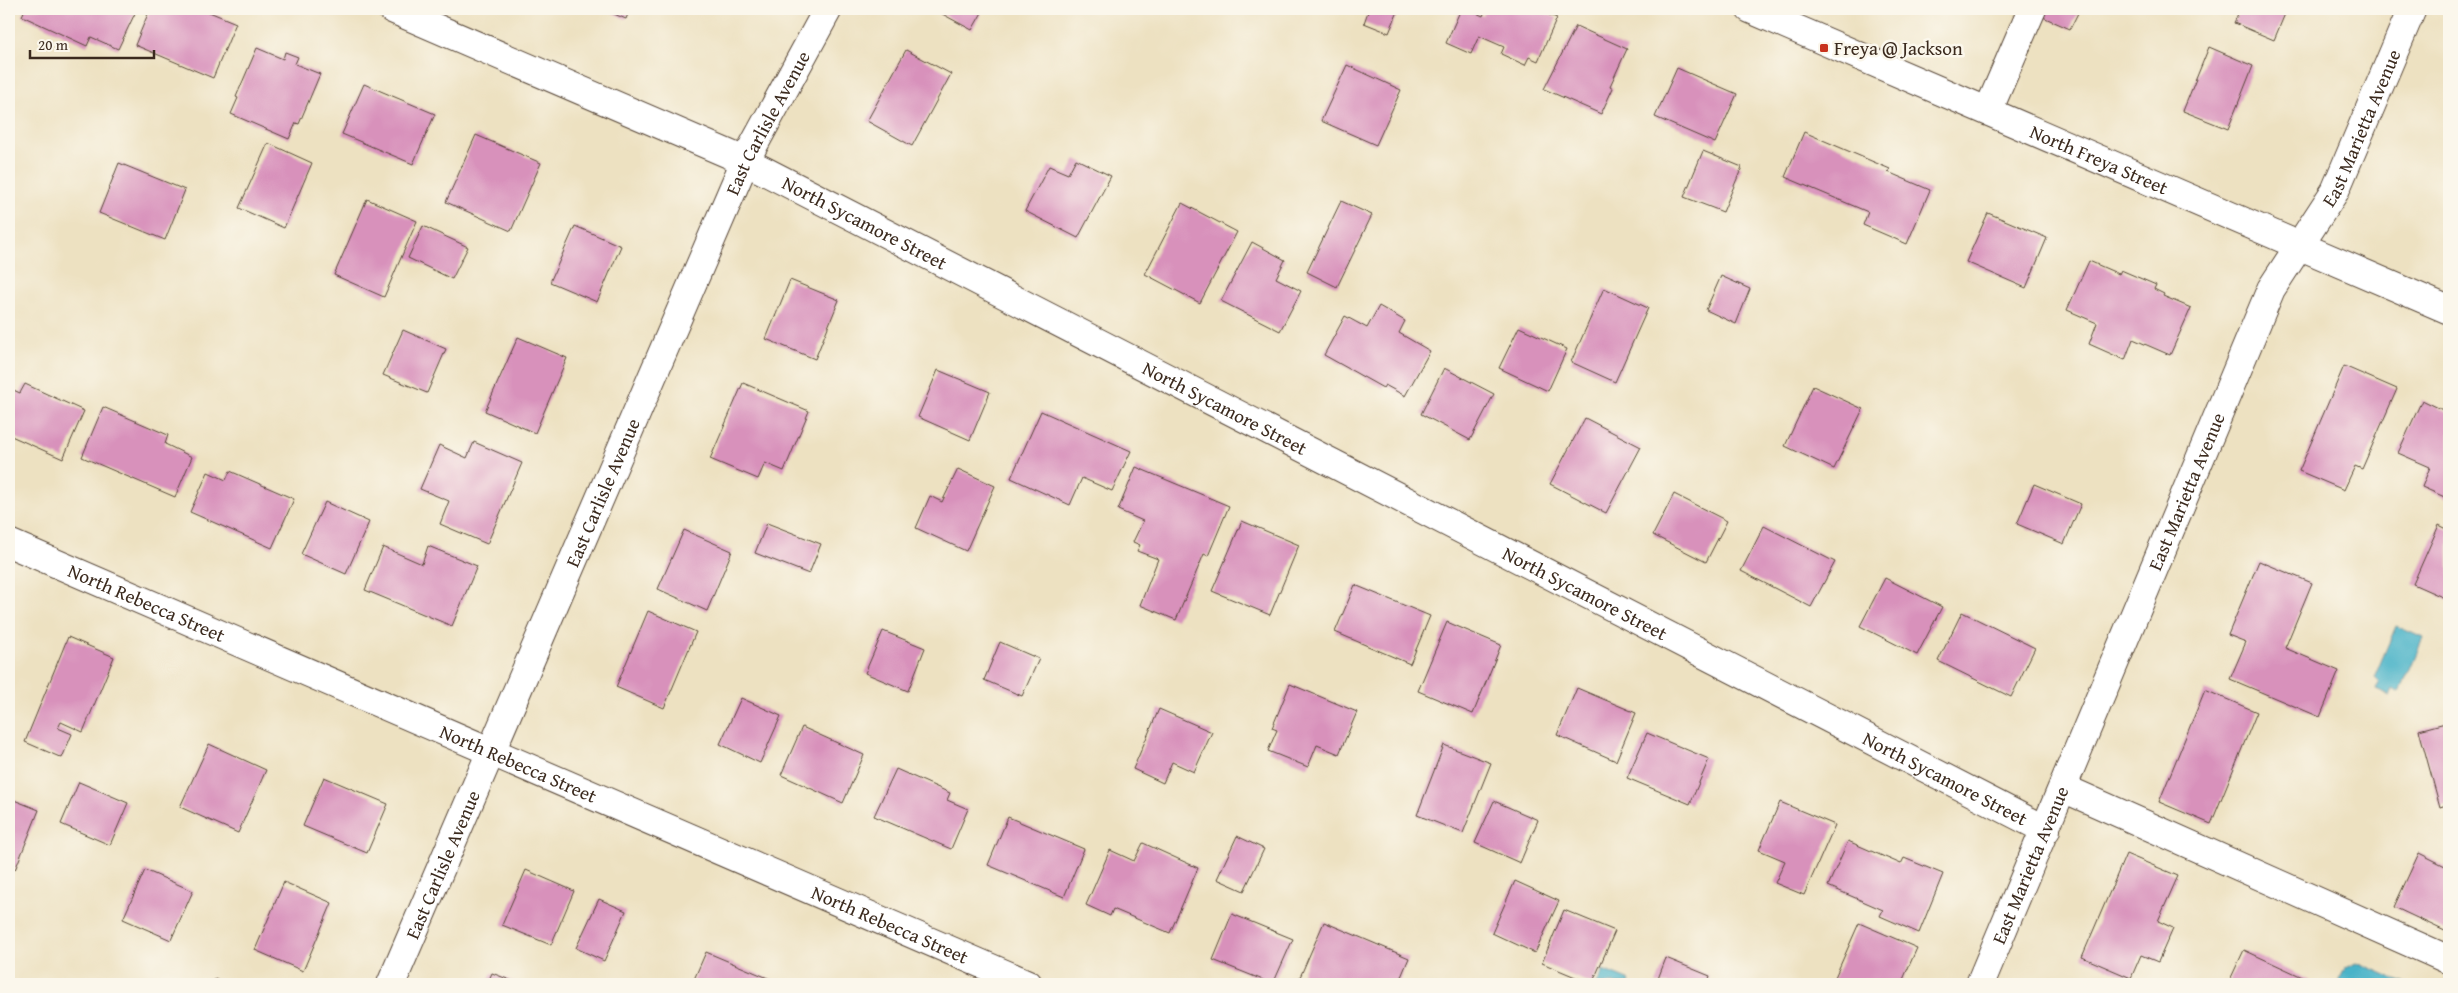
<svg xmlns="http://www.w3.org/2000/svg" width="2458" height="993" font-family="'Gentium Book Plus',serif">
<style>
.water{fill:#49b3c8;stroke:#426e73}
.building{fill:#d891bb}
.lines{fill:none;stroke-linecap:round;stroke-linejoin:round}
.minor-casing{stroke:#564536;stroke-width:30}
.minor{stroke:#fff;stroke-width:28}
.poi-dot{fill:#c8321e;stroke:#fbf7ec;stroke-width:2}
.labels{text-anchor:middle;stroke-width:5;stroke-linejoin:round;paint-order:stroke}
.poi-label{font-size:19px;fill:#3b2a1e;stroke:#fbf7ec;text-anchor:start}
.street-label{font-size:19px;fill:#3b2a1e;stroke:#fbf7ec}
</style>
<rect width="100%" height="100%" fill="#fbf7ec"/>
<filter id="ink" filterUnits="userSpaceOnUse"><feTurbulence type="fractalNoise" baseFrequency=".02" numOctaves="2"/><feDisplacementMap in="SourceGraphic" scale="10" xChannelSelector="R" yChannelSelector="G"/><feConvolveMatrix kernelMatrix="1 2 1 2 8 2 1 2 1" color-interpolation-filters="sRGB"/></filter>
<filter id="wash" filterUnits="userSpaceOnUse"><feTurbulence type="fractalNoise" baseFrequency=".0096" numOctaves="4" result="noise"/><feDisplacementMap in="SourceGraphic" scale="20" xChannelSelector="R" yChannelSelector="G"/><feGaussianBlur stdDeviation="1.12" result="paint"/><feColorMatrix in="noise" values="0 0 0 0 0 0 0 0 0 0 0 0 0 0 0 0 0 1.4 0 .05"/><feComposite in="paint" operator="in"/></filter>
<g filter="url(#wash)">
<rect width="100%" height="100%" fill="#ede1c1"/>
<path class="water" d="M 2396,626 L 2423,638 L 2401,690 L 2398,692 L 2393,689 L 2390,696 L 2376,690 L 2379,683 L 2374,678 Z
M 2357,962 L 2405,983 L 2406,984 L 2341,984 L 2339,980 L 2346,967 Z
M 1603,970 L 1630,981 L 1629,984 L 1597,984 Z"/>
<g id="blocks">
<path class="building" d="M 25,9 L 137,9 L 118,49 L 91,37 L 87,46 L 22,16 Z
M 150,9 L 195,10 L 202,9 L 236,23 L 213,78 L 135,45 Z
M 602,9 L 630,9 L 626,19 Z
M 933,9 L 984,9 L 972,30 Z
M 1369,9 L 1399,9 L 1389,33 L 1364,23 Z
M 1461,9 L 1467,9 L 1483,16 L 1486,9 L 1535,9 L 1557,18 L 1538,61 L 1529,57 L 1525,65 L 1501,54 L 1504,47 L 1479,36 L 1471,54 L 1446,43 Z
M 2047,9 L 2080,9 L 2070,29 L 2043,17 Z
M 2240,9 L 2287,9 L 2274,40 L 2234,23 Z
M 1576,26 L 1627,49 L 1610,86 L 1613,88 L 1601,114 L 1544,89 Z
M 2209,47 L 2253,66 L 2228,129 L 2183,111 Z
M 257,48 L 283,59 L 285,52 L 298,57 L 295,64 L 320,74 L 299,124 L 296,123 L 289,139 L 231,114 L 238,98 L 236,97 Z
M 906,50 L 951,74 L 912,146 L 867,121 Z
M 1347,65 L 1401,90 L 1376,145 L 1321,121 Z
M 1677,68 L 1737,94 L 1715,143 L 1655,117 Z
M 364,84 L 435,114 L 413,164 L 342,134 Z
M 1804,132 L 1890,169 L 1888,172 L 1930,190 L 1907,244 L 1863,225 L 1868,212 L 1785,177 Z
M 476,135 L 541,163 L 511,231 L 446,202 Z
M 268,143 L 312,163 L 284,228 L 239,208 Z
M 1703,151 L 1742,167 L 1723,212 L 1684,197 Z
M 1076,159 L 1111,176 L 1078,238 L 1025,211 L 1049,166 L 1068,174 Z
M 119,163 L 185,190 L 165,240 L 99,213 Z
M 367,199 L 417,221 L 384,297 L 334,275 Z
M 1341,201 L 1372,215 L 1337,287 L 1307,272 Z
M 1182,203 L 1237,232 L 1200,303 L 1145,274 Z
M 1988,213 L 2047,238 L 2026,288 L 1966,262 Z
M 423,226 L 468,247 L 452,279 L 408,258 Z
M 575,226 L 621,246 L 597,302 L 550,282 Z
M 1252,242 L 1285,260 L 1276,278 L 1301,291 L 1280,331 L 1221,301 Z
M 2089,261 L 2119,274 L 2121,270 L 2156,285 L 2154,289 L 2164,294 L 2163,296 L 2191,308 L 2170,355 L 2133,339 L 2125,360 L 2089,344 L 2097,323 L 2067,310 Z
M 1721,276 L 1750,289 L 1736,324 L 1706,310 Z
M 790,280 L 839,300 L 815,359 L 766,339 Z
M 1604,288 L 1648,308 L 1615,382 L 1571,362 Z
M 1379,306 L 1405,321 L 1399,333 L 1430,351 L 1405,396 L 1385,385 L 1383,388 L 1324,355 L 1345,316 L 1367,328 Z
M 1519,327 L 1567,349 L 1548,391 L 1499,368 Z
M 403,330 L 446,349 L 427,393 L 383,375 Z
M 518,337 L 567,358 L 535,433 L 485,411 Z
M 2344,366 L 2397,389 L 2362,469 L 2355,466 L 2344,490 L 2299,471 Z
M 1444,368 L 1494,394 L 1470,440 L 1421,414 Z
M 938,370 L 990,392 L 970,440 L 918,417 Z
M 743,383 L 809,411 L 784,471 L 765,463 L 758,479 L 710,459 Z
M 25,384 L 84,411 L 63,459 L 9,435 L 9,388 L 20,393 Z
M 1813,386 L 1863,409 L 1834,469 L 1785,446 Z
M 2422,400 L 2449,413 L 2449,499 L 2422,487 L 2430,467 L 2398,453 Z
M 103,407 L 168,435 L 165,444 L 192,457 L 175,497 L 82,457 Z
M 1041,411 L 1131,451 L 1112,491 L 1082,478 L 1070,505 L 1011,478 Z
M 1585,418 L 1641,447 L 1606,513 L 1550,484 Z
M 474,442 L 522,463 L 487,544 L 440,524 L 449,501 L 420,489 L 439,445 L 467,458 Z
M 1136,467 L 1229,506 L 1208,556 L 1204,554 L 1176,620 L 1140,605 L 1158,559 L 1137,551 L 1140,545 L 1133,542 L 1143,521 L 1118,510 Z
M 958,469 L 995,486 L 966,551 L 916,528 L 930,496 L 942,502 Z
M 230,471 L 294,499 L 272,548 L 190,512 L 208,472 L 226,480 Z
M 2034,484 L 2081,504 L 2064,544 L 2017,524 Z
M 1674,494 L 1727,521 L 1706,562 L 1653,535 Z
M 325,502 L 369,522 L 346,574 L 301,554 Z
M 1242,521 L 1299,545 L 1270,615 L 1212,591 Z
M 767,523 L 821,544 L 809,574 L 755,553 Z
M 2439,525 L 2449,530 L 2449,600 L 2413,584 Z
M 1764,526 L 1835,562 L 1811,607 L 1741,571 Z
M 684,530 L 732,551 L 707,611 L 658,589 Z
M 428,546 L 477,566 L 452,626 L 365,590 L 383,547 L 422,564 Z
M 2259,561 L 2312,583 L 2285,648 L 2339,671 L 2320,717 L 2230,679 L 2246,642 L 2228,635 Z
M 1885,578 L 1942,607 L 1917,655 L 1860,626 Z
M 1355,585 L 1430,616 L 1410,664 L 1335,632 Z
M 648,611 L 696,632 L 664,708 L 616,687 Z
M 1962,612 L 2035,648 L 2011,697 L 1938,661 Z
M 1447,622 L 1501,645 L 1473,714 L 1418,691 Z
M 883,631 L 925,648 L 908,691 L 865,673 Z
M 68,637 L 114,657 L 83,732 L 61,722 L 58,728 L 72,734 L 62,758 L 25,742 Z
M 1000,642 L 1039,659 L 1022,696 L 984,680 Z
M 1290,684 L 1357,712 L 1339,754 L 1317,745 L 1308,767 L 1268,751 L 1277,730 L 1272,728 Z
M 1577,688 L 1636,713 L 1616,761 L 1557,735 Z
M 2205,690 L 2257,712 L 2211,824 L 2159,802 Z
M 741,698 L 781,716 L 760,763 L 720,744 Z
M 1159,709 L 1212,732 L 1194,772 L 1172,762 L 1163,783 L 1133,769 Z
M 2449,722 L 2449,804 L 2440,807 L 2419,730 Z
M 802,727 L 864,755 L 843,803 L 781,775 Z
M 1647,733 L 1709,759 L 1690,804 L 1627,778 Z
M 209,744 L 266,770 L 238,833 L 180,807 Z
M 1444,745 L 1491,763 L 1463,833 L 1417,815 Z
M 896,769 L 950,793 L 947,800 L 968,809 L 951,849 L 874,816 Z
M 324,777 L 388,804 L 367,853 L 303,826 Z
M 79,782 L 128,803 L 110,845 L 61,824 Z
M 9,798 L 39,810 L 15,870 L 9,867 Z
M 1494,801 L 1538,820 L 1520,863 L 1475,843 Z
M 1780,802 L 1835,825 L 1804,895 L 1775,883 L 1785,861 L 1759,850 Z
M 1008,817 L 1084,849 L 1064,897 L 988,865 Z
M 1237,836 L 1264,849 L 1244,891 L 1217,879 Z
M 1848,841 L 1901,864 L 1904,858 L 1943,874 L 1919,933 L 1880,916 L 1883,910 L 1828,886 Z
M 1143,843 L 1198,868 L 1170,933 L 1113,909 L 1110,916 L 1086,905 L 1110,850 L 1134,861 Z
M 2419,853 L 2449,868 L 2449,933 L 2394,907 Z
M 2126,854 L 2178,876 L 2158,921 L 2173,928 L 2158,962 L 2141,955 L 2131,978 L 2082,957 Z
M 145,870 L 193,891 L 171,940 L 123,919 Z
M 526,870 L 574,891 L 551,945 L 502,925 Z
M 1515,881 L 1559,901 L 1535,953 L 1492,933 Z
M 284,882 L 332,903 L 303,971 L 255,950 Z
M 599,899 L 626,911 L 604,961 L 576,948 Z
M 1564,910 L 1615,931 L 1592,984 L 1542,963 Z
M 1232,914 L 1293,939 L 1273,984 L 1213,960 Z
M 1324,922 L 1409,958 L 1398,984 L 1297,984 Z
M 1859,923 L 1917,948 L 1901,984 L 1832,984 Z
M 2244,950 L 2311,981 L 2309,984 L 2228,984 Z
M 706,952 L 775,981 L 774,984 L 692,984 Z
M 1666,958 L 1710,976 L 1707,984 L 1656,984 Z
M 492,973 L 520,984 L 487,984 Z
M 215,979 L 225,984 L 213,984 Z"/>
</g>
</g>
<g filter="url(#ink)">
<use href="#blocks" fill-opacity="0" stroke="#564536" stroke-width="1"/>
<g class="lines">
<defs>
<g id="minor">
<path id="s1" d="M 392,9 L 745,161 L 2046,830"/>
<path id="s2" d="M 1750,9 L 2449,310"/>
<path d="M 1988,111 L 2032,9"/>
<path id="s3" d="M 9,543 L 1028,984"/>
<path d="M 2063,788 L 2449,960"/>
<path id="s4" d="M 391,984 L 745,161 L 828,9"/>
<path id="s5" d="M 1980,984 L 2271,289 L 2335,191 L 2412,9"/>
</g>
</defs>
<use href="#minor" class="minor-casing"/>
<use href="#minor" class="minor"/>
</g>
</g>
<rect class="poi-dot" x="1819" y="43" width="10" height="10" rx="2.5"/>
<g class="labels">
<g class="poi-label">
<text x="1834" y="55">Freya @ Jackson</text>
</g>
<g class="street-label">
<text dy="7" stroke="none"><textPath href="#s4" startOffset="940">East Carlisle Avenue</textPath></text>
<text dy="7" stroke="none"><textPath href="#s5" startOffset="939">East Marietta Avenue</textPath></text>
<text dy="7" stroke="none"><textPath href="#s2" startOffset="380">North Freya Street</textPath></text>
<text dy="7" stroke="none"><textPath href="#s1" startOffset="519">North Sycamore Street</textPath></text>
<text dy="7" stroke="none"><textPath href="#s1" startOffset="924">North Sycamore Street</textPath></text>
<text dy="7" stroke="none"><textPath href="#s5" startOffset="534">East Marietta Avenue</textPath></text>
<text dy="7" stroke="none"><textPath href="#s4" startOffset="535">East Carlisle Avenue</textPath></text>
<text dy="7" stroke="none"><textPath href="#s1" startOffset="1329">North Sycamore Street</textPath></text>
<text dy="7" stroke="none"><textPath href="#s3" startOffset="150">North Rebecca Street</textPath></text>
<text dy="7" stroke="none"><textPath href="#s3" startOffset="555">North Rebecca Street</textPath></text>
<text dy="7" stroke="none"><textPath href="#s1" startOffset="1734">North Sycamore Street</textPath></text>
<text dy="7" stroke="none"><textPath href="#s4" startOffset="130">East Carlisle Avenue</textPath></text>
<text dy="7" stroke="none"><textPath href="#s5" startOffset="129">East Marietta Avenue</textPath></text>
<text dy="7" stroke="none"><textPath href="#s3" startOffset="960">North Rebecca Street</textPath></text>
</g>
</g>
<rect width="2458" height="993" fill="none" stroke="#fbf7ec" stroke-width="30"/>
<path d="M30 50v8h124v-8" fill="none" stroke="#3b2a1e" stroke-width="2.5"/>
<text x="38" y="50" font-size="15" fill="#3b2a1e" stroke="#fbf7ec" stroke-width="4" paint-order="stroke">20 m</text>
</svg>
